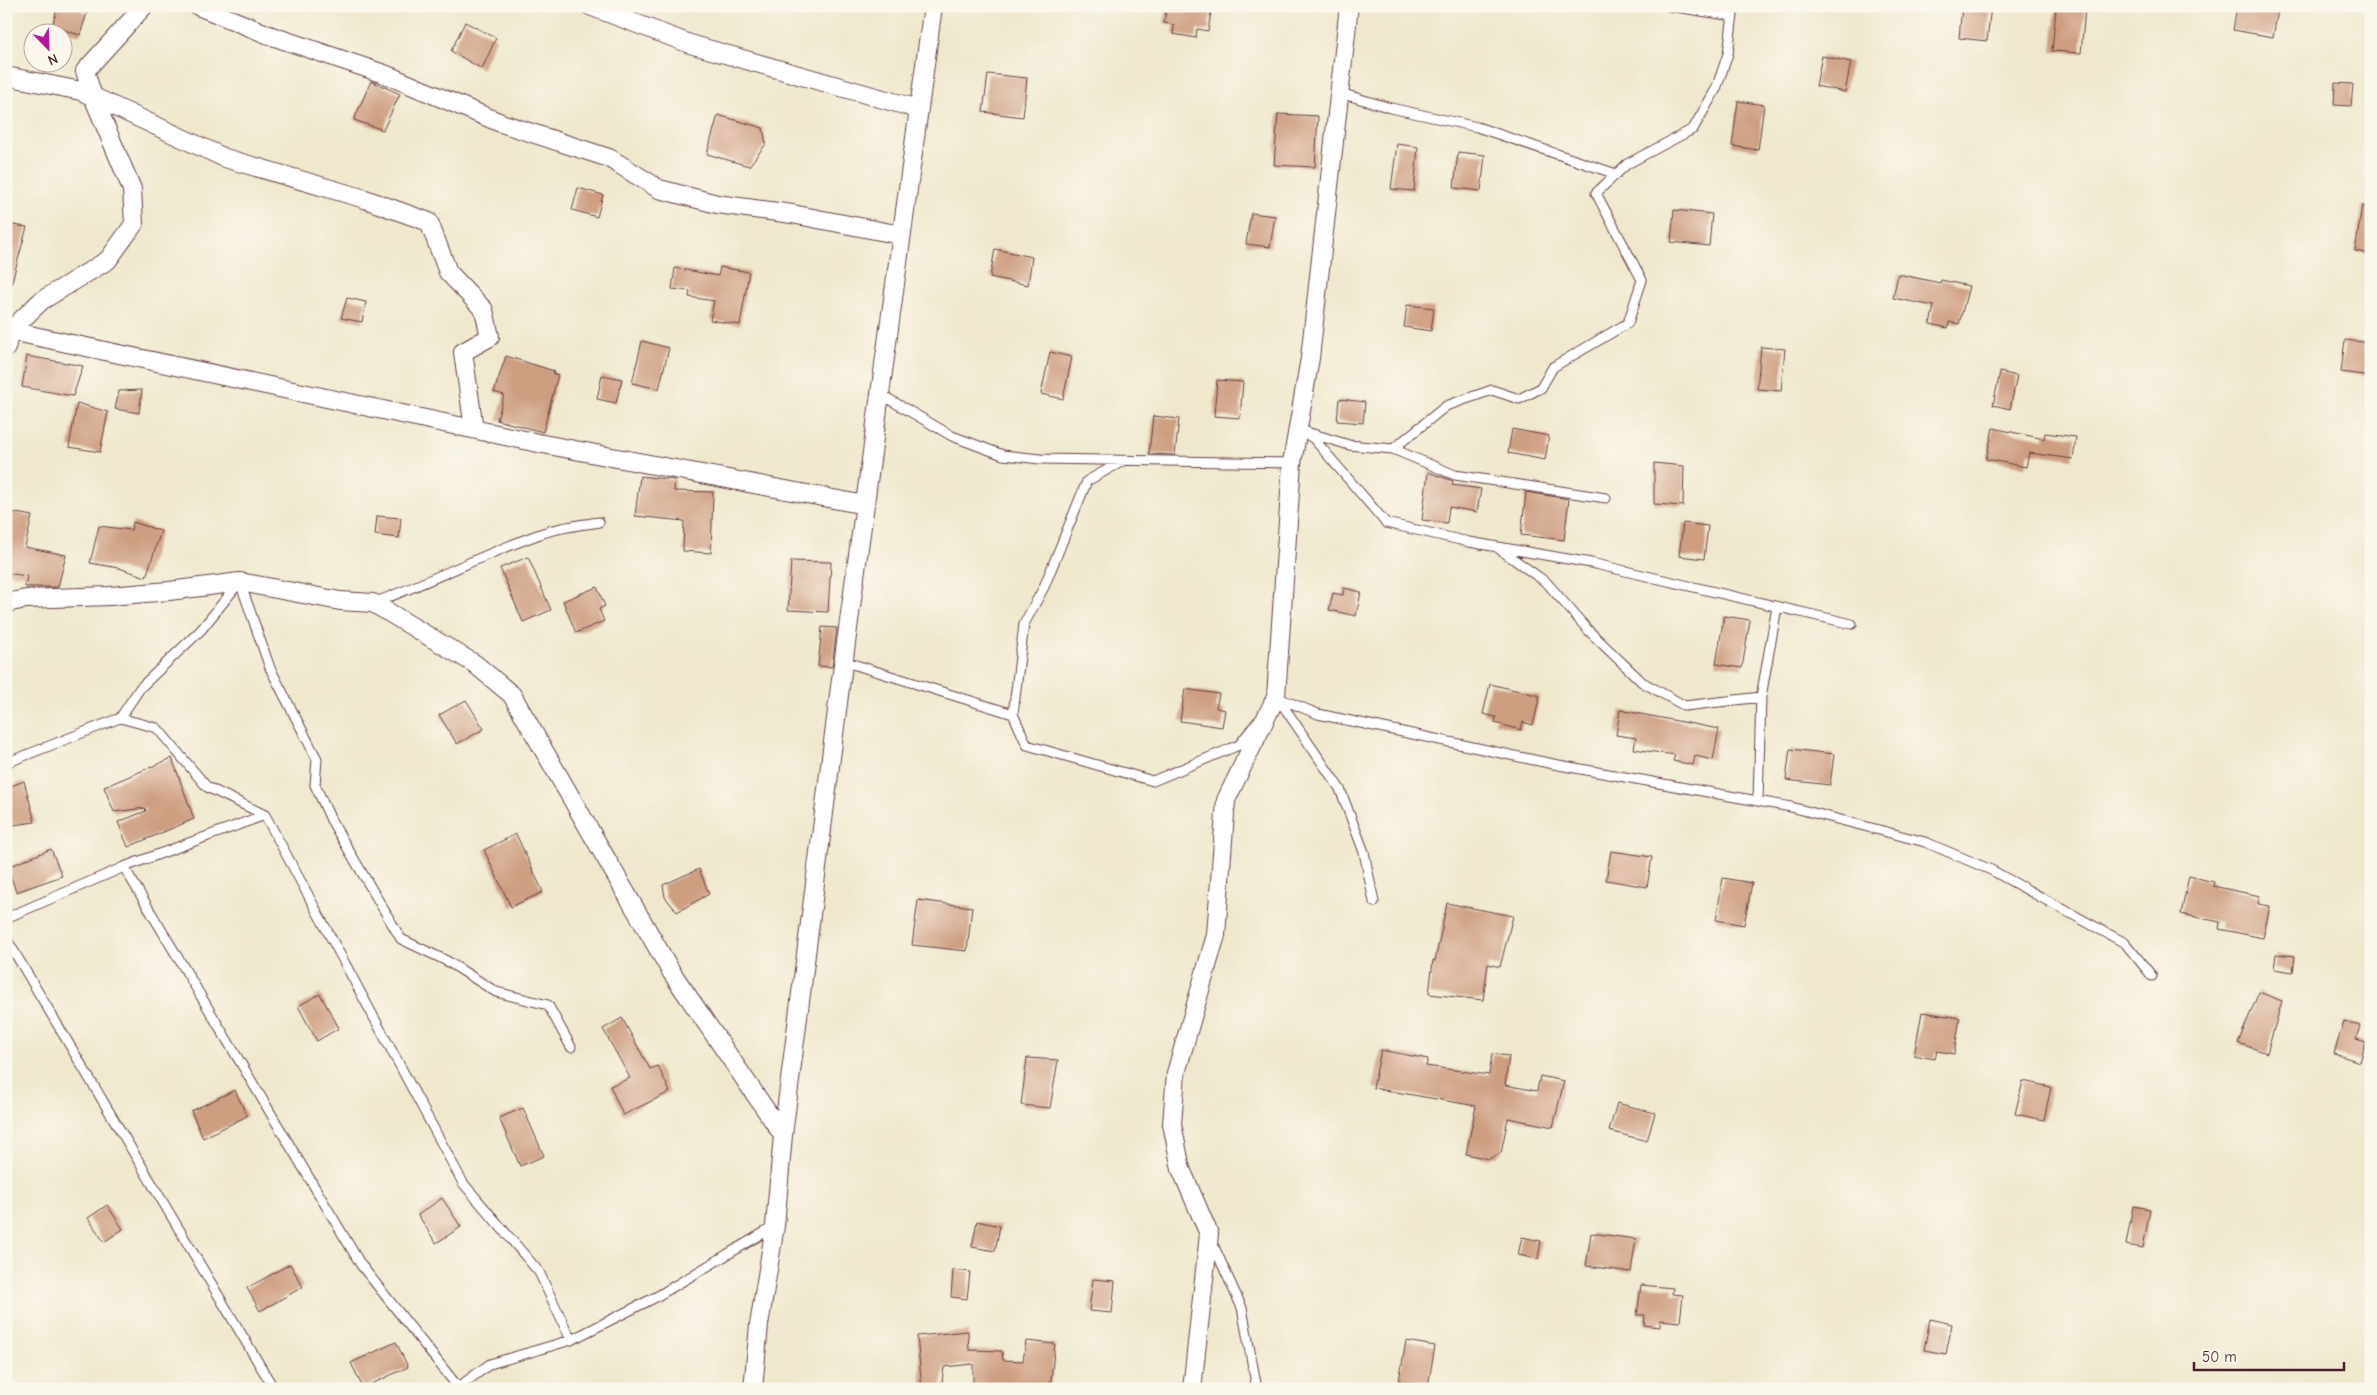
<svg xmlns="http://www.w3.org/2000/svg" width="2377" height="1395" font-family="'Comic Neue',sans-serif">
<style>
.building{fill:#ce9e81}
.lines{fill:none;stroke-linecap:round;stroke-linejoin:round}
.lane-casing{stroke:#633d43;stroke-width:11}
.street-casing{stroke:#633d43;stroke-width:20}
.lane{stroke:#fff;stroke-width:9}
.street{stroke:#fff;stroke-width:18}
</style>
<rect width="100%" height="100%" fill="#fbf7ec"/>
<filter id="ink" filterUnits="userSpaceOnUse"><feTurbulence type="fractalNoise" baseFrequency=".02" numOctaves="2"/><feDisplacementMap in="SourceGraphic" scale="10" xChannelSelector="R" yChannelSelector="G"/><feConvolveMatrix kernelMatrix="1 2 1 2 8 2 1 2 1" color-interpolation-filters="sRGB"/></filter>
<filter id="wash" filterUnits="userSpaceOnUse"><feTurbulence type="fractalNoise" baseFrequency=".0096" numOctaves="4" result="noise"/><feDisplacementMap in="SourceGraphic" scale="20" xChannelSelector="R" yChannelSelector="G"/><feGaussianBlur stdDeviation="1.12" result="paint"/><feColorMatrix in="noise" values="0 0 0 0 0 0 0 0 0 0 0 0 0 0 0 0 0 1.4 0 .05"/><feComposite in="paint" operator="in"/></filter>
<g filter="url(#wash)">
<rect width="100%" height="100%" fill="#efe8cd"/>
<g id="blocks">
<path class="building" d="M 58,6 L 82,6 L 81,11 L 87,13 L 80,35 L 52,26 Z
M 1167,6 L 1212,6 L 1208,31 L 1197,29 L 1196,38 L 1173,34 L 1174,25 L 1164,23 Z
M 1962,6 L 1991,6 L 1987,41 L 1959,38 Z
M 2237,6 L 2256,6 L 2278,10 L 2273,37 L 2233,30 Z
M 2056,7 L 2085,9 L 2081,53 L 2052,51 Z
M 465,22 L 496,38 L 482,69 L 451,51 Z
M 1822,56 L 1851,62 L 1845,92 L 1816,86 Z
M 988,74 L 1027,78 L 1023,117 L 983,112 Z
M 371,81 L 400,94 L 383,130 L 354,120 Z
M 2335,83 L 2353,84 L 2351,106 L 2334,105 Z
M 1738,101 L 1764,105 L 1758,150 L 1732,146 Z
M 1278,114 L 1318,116 L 1315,167 L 1274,165 Z
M 718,115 L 763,128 L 766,144 L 749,166 L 707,154 Z
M 1397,144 L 1418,147 L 1414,191 L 1391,189 Z
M 1458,152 L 1485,155 L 1481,191 L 1454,188 Z
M 578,188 L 603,195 L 597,217 L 572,210 Z
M 2362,206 L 2371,207 L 2371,254 L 2355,251 Z
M 1674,210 L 1712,214 L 1709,246 L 1671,242 Z
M 1251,213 L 1275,216 L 1270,247 L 1246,244 Z
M 6,224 L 27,227 L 11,285 L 6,285 Z
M 995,249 L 1032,257 L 1028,285 L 990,277 Z
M 720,267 L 749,272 L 740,325 L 710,320 L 714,301 L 689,297 L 690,291 L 672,289 L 675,268 L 718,276 Z
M 1898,274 L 1940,283 L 1941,280 L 1969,286 L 1959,324 L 1949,322 L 1948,328 L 1930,324 L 1934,306 L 1893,298 Z
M 347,298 L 366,302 L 362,322 L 341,318 Z
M 1407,305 L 1434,308 L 1431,331 L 1404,327 Z
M 2345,340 L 2371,343 L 2371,376 L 2341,372 Z
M 642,341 L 669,348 L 659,389 L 632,383 Z
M 1761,347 L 1785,349 L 1781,391 L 1757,389 Z
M 1050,352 L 1072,357 L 1063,399 L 1041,394 Z
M 27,356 L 83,366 L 73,396 L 22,387 Z
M 506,356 L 554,371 L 553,374 L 558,375 L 543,432 L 497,420 L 504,395 L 494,392 Z
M 2000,372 L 2017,376 L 2010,409 L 1993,405 Z
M 602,375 L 622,379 L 616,403 L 597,399 Z
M 1217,380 L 1243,382 L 1240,418 L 1214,416 Z
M 142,390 L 139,413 L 115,409 L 119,391 Z
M 1339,399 L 1365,402 L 1363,423 L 1337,421 Z
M 77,403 L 108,412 L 100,452 L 69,447 Z
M 1153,416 L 1179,419 L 1175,455 L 1149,454 Z
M 1993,428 L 2044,439 L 2045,433 L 2076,437 L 2073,459 L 2029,453 L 2026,467 L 1986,459 Z
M 1512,429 L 1549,436 L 1545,460 L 1508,453 Z
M 1654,463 L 1684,466 L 1683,506 L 1654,504 Z
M 1428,472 L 1453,481 L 1452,485 L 1481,489 L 1477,512 L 1449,507 L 1447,523 L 1422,520 Z
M 640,476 L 675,480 L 674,491 L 713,492 L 711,553 L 683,551 L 684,521 L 635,516 Z
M 1526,492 L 1569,499 L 1564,540 L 1521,535 Z
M 6,511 L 32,516 L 25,547 L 66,555 L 58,587 L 25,587 L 27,576 L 6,573 Z
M 377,516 L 401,518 L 399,538 L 375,535 Z
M 133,522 L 161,531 L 146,577 L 119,568 L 90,563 L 99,526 L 131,530 Z
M 1683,523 L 1708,526 L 1704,559 L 1679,556 Z
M 528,557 L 551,610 L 523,622 L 500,568 Z
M 791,561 L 831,562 L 828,612 L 788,610 Z
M 597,587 L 605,606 L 599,609 L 604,621 L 576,633 L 563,601 Z
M 1344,588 L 1361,592 L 1356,616 L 1329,610 L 1333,593 L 1343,595 Z
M 1724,616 L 1750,620 L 1742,668 L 1716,664 Z
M 822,627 L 837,628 L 832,667 L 818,666 Z
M 1490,684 L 1540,696 L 1533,725 L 1523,722 L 1521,730 L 1495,723 L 1496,717 L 1483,714 Z
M 1185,689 L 1219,694 L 1216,708 L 1225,710 L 1222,727 L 1180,721 Z
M 466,700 L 484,729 L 457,744 L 439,715 Z
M 1620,710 L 1719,729 L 1713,760 L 1695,756 L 1693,765 L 1673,761 L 1675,755 L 1634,749 L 1636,738 L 1616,735 Z
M 1790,749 L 1834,754 L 1830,785 L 1786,780 Z
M 172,758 L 194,819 L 128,847 L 118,822 L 146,811 L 145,808 L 114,812 L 104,787 Z
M 24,781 L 35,822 L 6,826 L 6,788 Z
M 516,834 L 543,892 L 511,907 L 484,850 Z
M 51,849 L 62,876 L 16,892 L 8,867 Z
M 1611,851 L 1652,857 L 1647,887 L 1606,880 Z
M 699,869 L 709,894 L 677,912 L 665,897 L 663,885 Z
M 2189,876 L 2214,882 L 2213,886 L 2260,896 L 2258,904 L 2270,906 L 2263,938 L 2219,929 L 2220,922 L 2181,914 Z
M 1723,878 L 1752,883 L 1744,925 L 1716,920 Z
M 918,900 L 972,907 L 967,951 L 912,945 Z
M 1447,903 L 1513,916 L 1500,967 L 1488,964 L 1483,1000 L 1429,994 L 1433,960 L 1435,961 Z
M 2276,954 L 2295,956 L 2293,972 L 2274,969 Z
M 2259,992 L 2282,1001 L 2267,1053 L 2238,1043 Z
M 320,994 L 339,1028 L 317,1041 L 298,1006 Z
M 1922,1012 L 1960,1018 L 1954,1054 L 1937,1051 L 1935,1059 L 1914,1055 Z
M 622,1018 L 650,1069 L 658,1066 L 670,1092 L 623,1115 L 610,1086 L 630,1078 L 603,1029 Z
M 2344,1021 L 2360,1026 L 2356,1039 L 2366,1042 L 2360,1062 L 2334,1054 Z
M 1381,1050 L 1428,1059 L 1426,1066 L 1489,1075 L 1492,1054 L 1509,1056 L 1505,1085 L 1537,1091 L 1540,1076 L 1564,1081 L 1553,1127 L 1508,1118 L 1501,1153 L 1489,1159 L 1466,1154 L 1476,1106 L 1373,1088 Z
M 1027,1058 L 1058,1060 L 1050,1108 L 1021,1105 Z
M 2023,1081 L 2051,1087 L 2044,1120 L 2015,1114 Z
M 235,1090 L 247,1116 L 203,1138 L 191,1111 Z
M 1617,1103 L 1655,1113 L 1647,1141 L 1609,1131 Z
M 523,1108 L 544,1156 L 520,1166 L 499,1118 Z
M 442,1198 L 461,1227 L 436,1243 L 418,1215 Z
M 107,1205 L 123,1229 L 104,1242 L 88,1218 Z
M 2133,1206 L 2150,1209 L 2143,1248 L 2126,1245 Z
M 977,1221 L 1000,1226 L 995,1251 L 972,1247 Z
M 1591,1233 L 1636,1239 L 1631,1272 L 1586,1266 Z
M 1522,1237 L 1541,1241 L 1538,1259 L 1518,1255 Z
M 290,1264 L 303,1287 L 260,1311 L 247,1288 Z
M 953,1270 L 970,1272 L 967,1299 L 951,1297 Z
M 1093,1279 L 1115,1281 L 1112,1313 L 1089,1311 Z
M 1641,1285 L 1673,1288 L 1672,1294 L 1683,1295 L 1680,1322 L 1660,1320 L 1660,1327 L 1644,1325 L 1645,1315 L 1637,1315 Z
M 1930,1319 L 1952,1324 L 1946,1354 L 1924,1350 Z
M 968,1331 L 969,1350 L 1002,1351 L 1003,1360 L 1023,1361 L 1026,1341 L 1055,1344 L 1050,1389 L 973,1389 L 973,1364 L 944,1367 L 941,1389 L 922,1389 L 917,1336 Z
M 1406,1341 L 1435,1346 L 1428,1386 L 1399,1381 Z
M 396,1342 L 408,1367 L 363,1388 L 351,1363 Z"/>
</g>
</g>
<g filter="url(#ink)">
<use href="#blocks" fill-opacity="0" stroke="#633d43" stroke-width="1"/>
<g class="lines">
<defs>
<path id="lane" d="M 1669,6 L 1733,16
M 1340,93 L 1391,108 L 1477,127 L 1616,174
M 880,394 L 952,436 L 1003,455 L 1040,459 L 1292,463
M 1297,429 L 1349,445 L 1393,449 L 1446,406 L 1492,390 L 1519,399 L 1541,388 L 1553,367 L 1628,323 L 1642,280 L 1596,193 L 1627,164 L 1693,129 L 1716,89 L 1728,54 L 1734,6
M 1308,435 L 1314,439 L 1386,523 L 1469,542 L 1591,563 L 1852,624
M 1393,449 L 1455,475 L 1606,498
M 1498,548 L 1547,583 L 1588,630 L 1642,682 L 1685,706 L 1761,697 L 1758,801
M 240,582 L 270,668 L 317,759 L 315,785 L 331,820 L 401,939 L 447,961 L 496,992 L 548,1005 L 571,1047
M 373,603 C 431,582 485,553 543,533 C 560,527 581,525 599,522
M 843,661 L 1013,714 L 1027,745 L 1153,781 L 1239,745 L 1258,721
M 1276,697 L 1318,714 L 1553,764 L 1791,807 L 1925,842 L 1991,870 L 2125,943 L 2152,976
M 1277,697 L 1340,789 L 1364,852 L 1374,902
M 1761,697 L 1777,607
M 1013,714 L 1024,624 L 1044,587 L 1087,481 L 1123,461
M 120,718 L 157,728 L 207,787 L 265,815
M 6,763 L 120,718 L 140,688 L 201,630 L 238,584
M 124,867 L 265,815 L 463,1183 L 539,1272 L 571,1340
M 6,918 L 124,867 L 361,1265 L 458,1387
M 6,938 L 274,1389
M 1211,1240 L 1242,1308 L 1257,1389
M 456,1389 L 490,1364 L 571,1340 L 656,1297 L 775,1226"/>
<path id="street" d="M 198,6 L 269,35 L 387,75 L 501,123 L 609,158 L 659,189 L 717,204 L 792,214 L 901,235
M 590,6 L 690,44 L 918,109
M 6,76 L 81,91 L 225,158 L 365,199 L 429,222 L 448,272 L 484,310 L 490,337 L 463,352 L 474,429
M 6,330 L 543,444 L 865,505
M 6,348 L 10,331 L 41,301 L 108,260 L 134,224 L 132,189 L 93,97 L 85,71 L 144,6
M 6,603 L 26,599 L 110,596 L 169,591 L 240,582 L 340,601 L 373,603 L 475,664 L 512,695 L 672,973 L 783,1135
M 753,1389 L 759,1325 L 775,1226 L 783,1135 L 840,687 L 933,6
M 1192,1389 L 1209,1234 L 1181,1169 L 1172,1124 L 1176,1073 L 1216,935 L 1226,800 L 1276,697 L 1292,463 L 1310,358 L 1349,6"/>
</defs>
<use href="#lane" class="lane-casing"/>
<use href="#street" class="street-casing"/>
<use href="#lane" class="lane"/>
<use href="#street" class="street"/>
</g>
</g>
<rect width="2377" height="1395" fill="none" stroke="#fbf7ec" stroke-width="25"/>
<g transform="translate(48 48) rotate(157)"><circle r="24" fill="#fbf7ec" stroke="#b4a19f"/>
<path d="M0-4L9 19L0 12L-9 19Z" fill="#b5179e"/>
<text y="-8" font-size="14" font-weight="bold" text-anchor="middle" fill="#4a1f2b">N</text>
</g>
<path d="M2194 1362v8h150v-8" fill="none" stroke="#4a1f2b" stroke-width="2.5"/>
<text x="2202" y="1362" font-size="15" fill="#4a1f2b" stroke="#fbf7ec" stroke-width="4" paint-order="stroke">50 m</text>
</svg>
